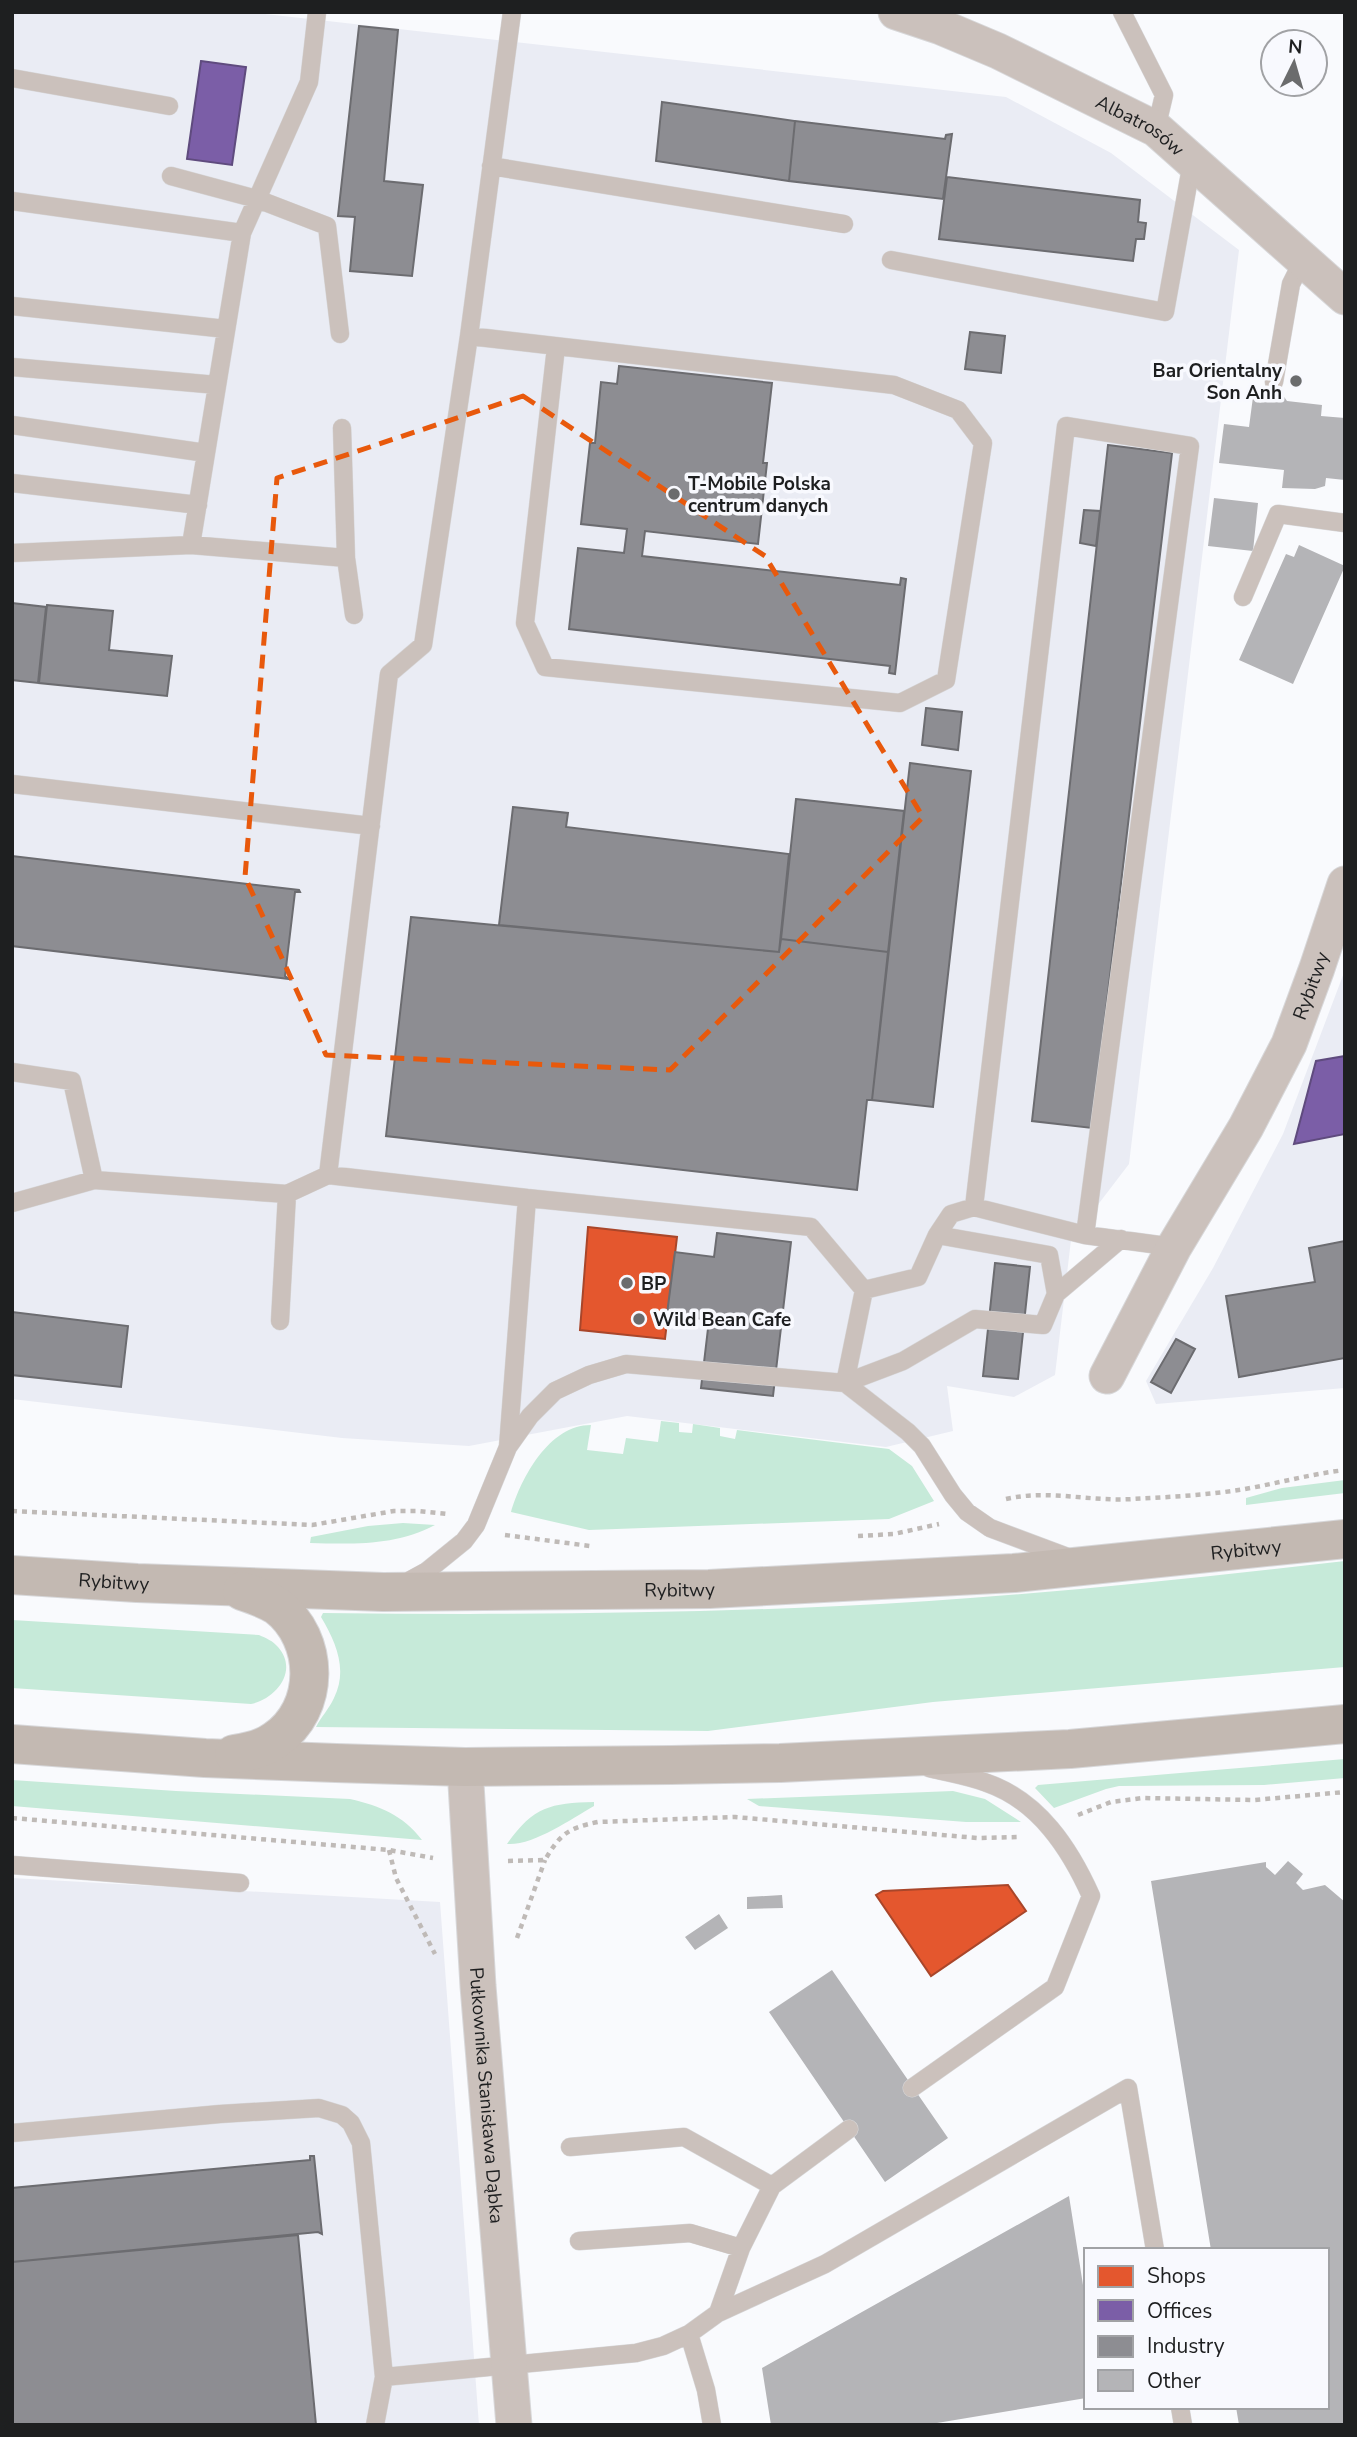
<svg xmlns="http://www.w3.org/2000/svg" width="1357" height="2437" font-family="'Nunito Sans',sans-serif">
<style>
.built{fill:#eaecf4}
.green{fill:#c6ead9}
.shops{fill:#e4572e;stroke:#a9462a;stroke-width:2}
.offices{fill:#7b5ea7;stroke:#5f4b7e;stroke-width:2}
.industry{fill:#8d8d92;stroke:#6c6c70;stroke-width:2}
.building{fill:#b4b4b7}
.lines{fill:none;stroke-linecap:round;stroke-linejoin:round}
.service-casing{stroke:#d7d7d9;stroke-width:19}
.minor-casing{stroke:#d7d7d9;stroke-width:37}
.primary-casing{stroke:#d7d7d9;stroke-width:40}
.path{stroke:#bfbab7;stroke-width:4.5;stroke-dasharray:5 5;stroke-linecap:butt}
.service{stroke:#cbc1bc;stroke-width:18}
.minor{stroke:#cbc1bc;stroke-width:35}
.primary{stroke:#c3b9b2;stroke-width:38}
.marked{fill:none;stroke:#e8590c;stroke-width:5;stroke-dasharray:14 9;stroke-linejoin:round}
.poi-dot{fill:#6b6c6d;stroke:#f8f9fe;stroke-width:2.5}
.labels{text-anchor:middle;stroke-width:7;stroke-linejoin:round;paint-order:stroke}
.street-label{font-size:19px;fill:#1e1f20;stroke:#f8f9fe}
.poi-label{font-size:19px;font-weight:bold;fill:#1e1f20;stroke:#f8f9fe;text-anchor:start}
</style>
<rect width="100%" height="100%" fill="#f9fafd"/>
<path class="built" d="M 12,12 L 248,12 L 1006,97 L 1111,153 L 1239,250 L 1129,1164 L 1071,1240 L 1055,1375 L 1014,1397 L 947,1386 L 953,1431 L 886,1447 L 627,1416 L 469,1446 L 342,1438 L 12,1399 Z
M 1345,970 L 1345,1388 L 1156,1404 L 1146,1381 L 1213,1268 L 1283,1134 Z
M 12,1878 L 440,1902 L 479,2425 L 12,2425 Z"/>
<path class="green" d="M 661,1421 L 679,1423 L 679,1432 L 692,1433 L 693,1424 L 720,1428 L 720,1436 L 735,1439 L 737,1430 L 889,1449 L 912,1466 L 934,1501 L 889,1519 L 589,1530 L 511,1512 C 521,1478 549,1425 591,1425 L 587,1450 L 623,1454 L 626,1438 L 658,1442 Z
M 1345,1480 L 1345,1493 L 1246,1505 L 1246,1498 L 1282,1488 Z
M 403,1523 L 435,1525 C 396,1546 353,1544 310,1543 L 311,1537 L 368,1526 Z
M 1345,1561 L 1345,1667 L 933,1702 L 708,1731 L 316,1727 C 321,1717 329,1709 334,1698 C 348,1670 336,1642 321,1617 L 323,1613 C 496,1615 668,1614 840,1606 C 1009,1598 1177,1580 1345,1561 Z
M 12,1620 L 259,1635 C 266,1638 273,1641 278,1647 C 299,1671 276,1699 251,1704 L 12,1688 Z
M 1345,1759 L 1345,1778 L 1264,1785 L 1119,1786 L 1106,1789 L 1054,1808 L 1035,1788 L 1038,1785 Z
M 12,1780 L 176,1791 L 350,1799 C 380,1806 403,1815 422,1840 L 12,1806 Z
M 953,1791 L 985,1799 L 1021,1822 L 966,1822 L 759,1806 L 747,1799 Z
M 594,1802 L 594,1806 C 571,1819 533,1846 507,1844 C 533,1807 550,1803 594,1802 Z"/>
<path class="shops" d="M 588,1227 L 677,1237 L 665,1339 L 580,1330 Z
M 1008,1885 L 1026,1911 L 931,1976 L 876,1895 L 883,1891 Z"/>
<path class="offices" d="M 201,61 L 246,67 L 232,165 L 187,159 Z
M 1345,1056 L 1345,1134 L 1294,1144 L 1316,1061 Z"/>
<path class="industry" d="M 359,26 L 398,30 L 384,181 L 423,185 L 412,276 L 350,271 L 355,217 L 338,216 Z
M 662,102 L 795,121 L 789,181 L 656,161 Z
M 795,121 L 945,139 L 946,135 L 952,134 L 943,199 L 789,181 Z
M 947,177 L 1140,200 L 1138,222 L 1146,223 L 1144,239 L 1136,239 L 1133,261 L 939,239 Z
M 970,332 L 1005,336 L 1001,373 L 965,369 Z
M 619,366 L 772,383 L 763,463 L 767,463 L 758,544 L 645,531 L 642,556 L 900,585 L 901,578 L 906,579 L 895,674 L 889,673 L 890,666 L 569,629 L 578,548 L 624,553 L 627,529 L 581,524 L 590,443 L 595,443 L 601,382 L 617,384 Z
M 1108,445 L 1172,453 L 1092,1128 L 1032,1121 Z
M 1084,510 L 1100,511 L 1096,546 L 1080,543 Z
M 12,603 L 46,607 L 38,683 L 12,680 Z
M 47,605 L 113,611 L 109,650 L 172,656 L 167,696 L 39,683 Z
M 926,708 L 962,712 L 958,750 L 922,745 Z
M 910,763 L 971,771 L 933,1107 L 872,1100 Z
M 796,799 L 904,811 L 888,952 L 781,939 Z
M 513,807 L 568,813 L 566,827 L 789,854 L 779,952 L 499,925 Z
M 12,856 L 299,890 L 300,892 L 295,892 L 285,976 L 289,979 L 12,946 Z
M 411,917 L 779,952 L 781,939 L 888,952 L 872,1100 L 867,1100 L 857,1190 L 386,1136 Z
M 717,1233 L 791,1242 L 773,1396 L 701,1388 L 709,1320 L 667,1314 L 675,1252 L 714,1257 Z
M 1345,1241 L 1345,1358 L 1239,1377 L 1226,1296 L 1315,1282 L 1309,1248 Z
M 995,1263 L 1030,1267 L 1018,1379 L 983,1376 Z
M 12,1312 L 128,1326 L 121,1387 L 12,1375 Z
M 1176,1339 L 1195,1349 L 1171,1393 L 1151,1382 Z
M 310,2156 L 314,2156 L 322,2234 L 318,2232 L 12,2262 L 12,2188 L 310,2160 Z
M 298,2235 L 316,2425 L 12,2425 L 12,2262 Z"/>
<path class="building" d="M 1269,389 L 1280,391 L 1287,401 L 1322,405 L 1321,416 L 1345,418 L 1345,480 L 1326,478 L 1325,486 L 1315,489 L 1282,488 L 1284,470 L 1219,463 L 1224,424 L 1249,427 L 1253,397 L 1261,398 Z
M 1214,498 L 1258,503 L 1253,551 L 1208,546 Z
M 1299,545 L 1345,566 L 1293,684 L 1239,660 L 1286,554 L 1294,557 Z
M 1288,1861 L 1303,1874 L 1296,1883 L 1303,1890 L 1325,1885 L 1345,1902 L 1345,2425 L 1239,2425 L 1236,2407 L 1327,2407 L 1327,2250 L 1211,2250 L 1151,1881 L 1266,1862 L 1266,1867 L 1275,1875 Z
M 782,1895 L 783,1908 L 747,1909 L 747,1897 Z
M 719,1914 L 728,1928 L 695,1950 L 685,1937 Z
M 832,1970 L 948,2138 L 885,2182 L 769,2012 Z
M 1069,2196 L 1086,2304 L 1086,2398 L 925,2425 L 771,2425 L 762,2368 Z"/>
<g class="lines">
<defs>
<path id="service" d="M 317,12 L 309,82 L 242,233 L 191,545 L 346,558 L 342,428
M 1122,12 L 1164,95 L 1156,129
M 12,78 L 169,106
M 491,166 L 844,224
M 171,176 L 257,199 L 327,226 L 340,334
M 12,201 L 242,233
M 891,260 L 1165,312 L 1192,162
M 12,306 L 226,329
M 469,336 L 894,385 L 958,410 L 983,443 L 946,680 L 900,703 L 545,667 L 525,623 L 556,347
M 12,367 L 217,385
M 1274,382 L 1291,284 L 1303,260
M 12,425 L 206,453
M 12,483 L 198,505
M 12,553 L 191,545
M 346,558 L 354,615
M 1243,597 L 1278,514 L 1345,523
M 12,784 L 371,826
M 12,1072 L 72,1081 L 94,1180 L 287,1194 L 328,1175
M 527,1198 L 811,1227 L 864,1290
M 12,1203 L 94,1180
M 937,1235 L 1049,1255 L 1056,1294 L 1043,1325 L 975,1319 L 903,1361 L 845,1383 L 864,1290 L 918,1277 Z
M 937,1235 L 951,1214 L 974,1207
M 1085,1235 L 1190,446 L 1066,426 L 974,1207 L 1085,1235 L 1174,1247
M 1056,1294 L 1121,1239
M 280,1321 L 287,1194
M 508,1447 L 527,1198 L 328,1175 L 389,674 L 423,645 L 469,336 L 512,12
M 405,1583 L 427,1571 L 464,1541 L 476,1525 L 508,1447 L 530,1416 L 555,1391 L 589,1375 L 626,1364 L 845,1383 L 908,1432 L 922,1446 L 953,1495 L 967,1512 L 990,1528 L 1070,1558
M 12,1865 L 240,1883
M 912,2088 L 1055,1987 L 1091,1896 C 1070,1849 1039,1801 987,1783 C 969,1776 949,1773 929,1768
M 12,2133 L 220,2114 L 319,2108 L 342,2115 L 351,2123 L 361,2143 L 384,2377 L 375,2425
M 570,2147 L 684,2137 L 772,2186
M 579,2241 L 690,2233 L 741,2248
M 718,2313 L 825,2264 L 1128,2088 L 1155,2250
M 689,2334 L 706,2390 L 712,2425
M 384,2377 L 636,2353 L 663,2346 L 689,2334 L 718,2313 L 741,2248 L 772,2186 L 849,2129
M 1180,2407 L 1183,2425"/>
<g id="minor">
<path id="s1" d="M 896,12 L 941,27 L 998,51 L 1156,129 L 1345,297"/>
<path id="s2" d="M 1107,1376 L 1174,1247 L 1246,1127 L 1289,1044 L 1317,968 L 1345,884"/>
<path id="s3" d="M 465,1767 L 478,1986 L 514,2425"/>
</g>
<g id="primary">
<path id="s4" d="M 12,1575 L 137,1583 L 383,1592 L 709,1589 L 1014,1573 L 1345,1539"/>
<path d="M 12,1744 L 205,1758 L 336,1763 L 465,1767 L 671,1765 L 780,1763 L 1070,1749 L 1345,1724"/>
<path d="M 234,1754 C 249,1752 263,1749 275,1740 C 321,1709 320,1639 277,1606 C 266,1599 254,1595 242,1591"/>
</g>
</defs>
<use href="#service" class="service-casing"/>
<use href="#minor" class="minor-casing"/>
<use href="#primary" class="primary-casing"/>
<path class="path" d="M 1006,1499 C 1049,1489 1090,1502 1133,1499 C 1170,1497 1209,1495 1245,1489 C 1279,1483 1311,1474 1345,1470
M 12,1511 L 312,1525 L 394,1511 L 419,1511 L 448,1514
M 505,1535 L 590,1546
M 858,1536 L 894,1534 L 939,1524
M 1078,1815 L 1111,1802 L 1143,1798 L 1254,1800 L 1345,1792
M 12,1818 L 389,1850 L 433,1858
M 389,1850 L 396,1878 L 435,1954
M 508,1861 L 545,1860 C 560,1834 568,1828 598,1822 L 735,1817 L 977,1838 L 1017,1837
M 517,1938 L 545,1860"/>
<use href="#service" class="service"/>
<use href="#minor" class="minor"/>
<use href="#primary" class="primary"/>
</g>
<path class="marked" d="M 523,396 L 765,556 L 923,817 L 670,1070 L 326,1055 L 245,877 L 277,478 Z"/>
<g class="poi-dot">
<circle cx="1296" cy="381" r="7"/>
<circle cx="674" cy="494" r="7"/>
<circle cx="627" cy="1283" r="7"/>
<circle cx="639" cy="1319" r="7"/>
</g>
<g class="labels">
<g class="street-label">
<text dy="7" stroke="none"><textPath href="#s1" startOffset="270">Albatrosów</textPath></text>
<text dy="7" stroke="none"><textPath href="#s2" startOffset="441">Rybitwy</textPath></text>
<text dy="7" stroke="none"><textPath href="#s4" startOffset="1236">Rybitwy</textPath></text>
<text dy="7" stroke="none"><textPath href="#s4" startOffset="102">Rybitwy</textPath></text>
<text dy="7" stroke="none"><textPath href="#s4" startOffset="668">Rybitwy</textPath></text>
<text dy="7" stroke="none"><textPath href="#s3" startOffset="329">Pułkownika Stanisława Dąbka</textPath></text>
</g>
<g class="poi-label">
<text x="1282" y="377" text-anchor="end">Bar Orientalny<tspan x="1282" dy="22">Son Anh</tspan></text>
<text x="688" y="490">T‑Mobile Polska<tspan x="688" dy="22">centrum danych</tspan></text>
<text x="641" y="1290">BP</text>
<text x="653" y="1326">Wild Bean Cafe</text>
</g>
</g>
<rect width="1357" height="2437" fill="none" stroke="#1e1f20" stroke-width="28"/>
<rect x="1084" y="2248" width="245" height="161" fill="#f8f9fe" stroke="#a1a2a5" stroke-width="2"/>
<rect x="1098" y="2266" width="35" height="21" fill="#e4572e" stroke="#a1a2a5" stroke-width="2"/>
<text x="1147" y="2283" font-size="21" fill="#1e1f20">Shops</text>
<rect x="1098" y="2300" width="35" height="21" fill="#7b5ea7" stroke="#a1a2a5" stroke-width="2"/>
<text x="1147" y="2318" font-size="21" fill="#1e1f20">Offices</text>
<rect x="1098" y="2336" width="35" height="21" fill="#8d8d92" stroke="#a1a2a5" stroke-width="2"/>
<text x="1147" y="2353" font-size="21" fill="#1e1f20">Industry</text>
<rect x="1098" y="2370" width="35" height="21" fill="#b4b4b7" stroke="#a1a2a5" stroke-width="2"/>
<text x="1147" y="2388" font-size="21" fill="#1e1f20">Other</text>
<g transform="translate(1294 63) rotate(5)"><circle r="33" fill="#f8f9fe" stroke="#a1a2a5" stroke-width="2"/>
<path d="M0-5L12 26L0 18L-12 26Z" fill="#6b6c6d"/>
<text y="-10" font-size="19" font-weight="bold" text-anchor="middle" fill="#1e1f20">N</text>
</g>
</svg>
